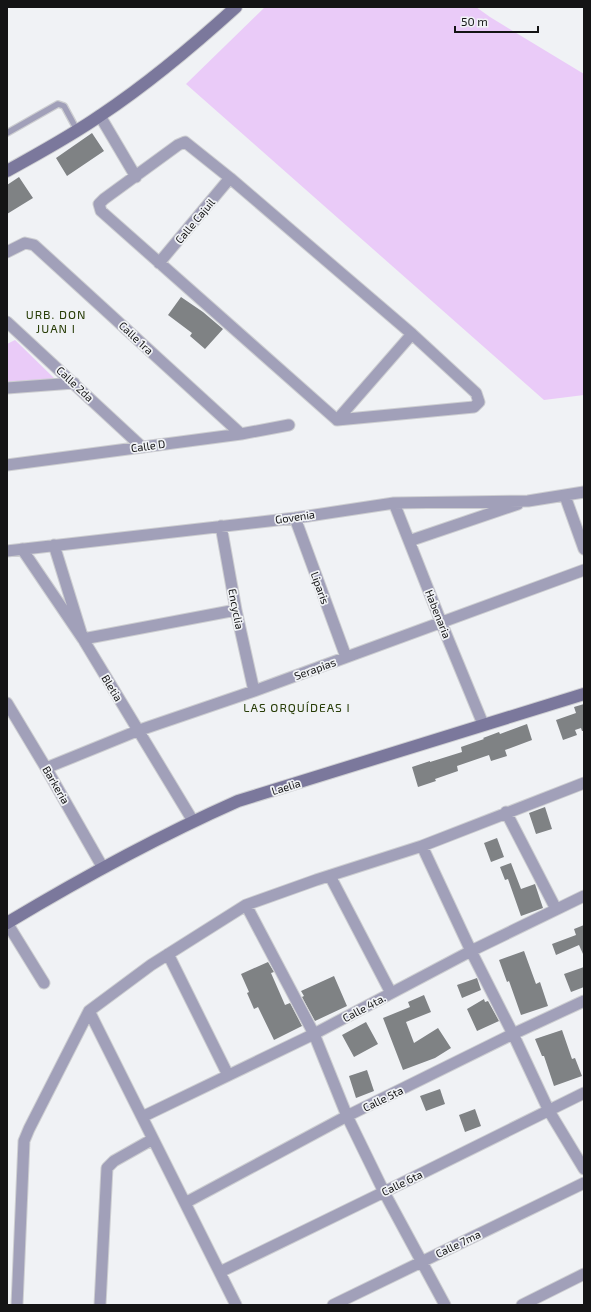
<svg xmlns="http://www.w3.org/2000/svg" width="591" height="1312" font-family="'Exo 2',sans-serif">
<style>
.green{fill:#eacbf8}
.building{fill:#7f8284}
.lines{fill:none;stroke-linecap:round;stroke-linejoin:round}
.lane-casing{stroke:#cdced1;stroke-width:8}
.street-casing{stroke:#cdced1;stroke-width:13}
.secondary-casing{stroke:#cdced1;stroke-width:14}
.lane{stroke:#a1a0b9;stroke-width:5.5}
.street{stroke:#a1a0b9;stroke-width:11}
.secondary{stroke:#7b789c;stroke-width:12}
.labels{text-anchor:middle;stroke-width:3.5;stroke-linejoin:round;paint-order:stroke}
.street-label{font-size:11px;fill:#141415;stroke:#f0f2f5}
.neighbourhood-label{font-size:12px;letter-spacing:1px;fill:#273c06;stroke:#f0f2f5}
</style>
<rect width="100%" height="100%" fill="#f0f2f5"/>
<path class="green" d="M 265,7 L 476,7 L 490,17 L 584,74 L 584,395 L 544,400 L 186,84 Z
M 15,340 L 55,379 L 7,384 L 7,344 Z"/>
<path class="building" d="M 92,133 L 104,151 L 67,176 L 56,158 Z
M 19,177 L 33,198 L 7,214 L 7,185 Z
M 181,297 L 203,312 L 223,329 L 205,349 L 190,336 L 192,333 L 168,315 Z
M 584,704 L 584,731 L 582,731 L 581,728 L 575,730 L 577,735 L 563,740 L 556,720 L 576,713 L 574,707 Z
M 527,724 L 532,740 L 505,750 L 507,756 L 491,761 L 489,755 L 457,766 L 458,771 L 435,779 L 436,781 L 418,787 L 412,767 L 430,761 L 430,762 L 462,752 L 461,747 L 484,739 L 483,738 L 499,732 L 500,734 Z
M 545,807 L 552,829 L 536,834 L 529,813 Z
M 497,838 L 504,857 L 491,862 L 484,843 Z
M 511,863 L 521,889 L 535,884 L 543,908 L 521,916 L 508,879 L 505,880 L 500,867 Z
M 584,925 L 584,954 L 583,954 L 579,945 L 556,955 L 552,944 L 576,935 L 574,929 Z
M 524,951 L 536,984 L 540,982 L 548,1006 L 521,1015 L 509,981 L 507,982 L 499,960 Z
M 268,962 L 274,972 L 271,973 L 285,1005 L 290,1003 L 302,1026 L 274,1040 L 258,1007 L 254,1009 L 247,993 L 249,992 L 241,974 Z
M 584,967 L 584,987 L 571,992 L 564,974 Z
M 334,976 L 347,1006 L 315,1021 L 302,997 L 304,996 L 301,991 Z
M 477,978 L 481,990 L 462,998 L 457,985 Z
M 424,995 L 431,1012 L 406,1022 L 414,1043 L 438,1028 L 451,1048 L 435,1058 L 403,1070 L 383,1018 L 410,1007 L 408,1002 Z
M 484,999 L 485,1002 L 488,1001 L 499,1021 L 477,1031 L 467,1009 Z
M 366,1022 L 378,1044 L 354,1057 L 342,1035 Z
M 562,1030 L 572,1059 L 575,1058 L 582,1076 L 554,1086 L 544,1056 L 542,1056 L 535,1039 Z
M 367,1070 L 374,1091 L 356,1098 L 349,1076 Z
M 440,1089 L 445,1104 L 426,1111 L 420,1096 Z
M 475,1109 L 481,1126 L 465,1132 L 459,1115 Z"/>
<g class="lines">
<defs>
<path id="lane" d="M 7,133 L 58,104 L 64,106 L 77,130"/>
<path id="street" d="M 100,116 L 136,177
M 185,142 L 230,178 L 412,334 L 476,393 L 479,402 L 474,407 L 337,420 L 101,211 L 99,204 L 104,199 L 178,145 Z
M 7,252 L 25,243 L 34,245 L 241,434
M 159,263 L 230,178
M 7,322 L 142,447
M 7,388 L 74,383
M 337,420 L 412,334
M 7,465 L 241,434 L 289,425
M 565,496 L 584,549
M 394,503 L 441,622 L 483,724
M 295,518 L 346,657
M 221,526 L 236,610 L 254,691
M 409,541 L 518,504
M 54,545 L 83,639 L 193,821
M 22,549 L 83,639 L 236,610
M 7,551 L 295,518 L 394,503 L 528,501 L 584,492
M 7,703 L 46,768 L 103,868
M 46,768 L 137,731 L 254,691 L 584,570
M 506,812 L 556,909
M 422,846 L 471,951 L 513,1034 L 549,1111 L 584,1169
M 330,876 L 391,993
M 246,905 L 314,1034 L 347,1116 L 384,1192 L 445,1305
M 7,923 L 44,983
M 168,954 L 228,1075
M 89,1011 L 236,1305
M 142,1117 L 314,1034 L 471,951 L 584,896
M 185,1203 L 347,1116 L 513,1034 L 584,1001
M 220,1272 L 384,1192 L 584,1093
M 17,1305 L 24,1141 L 29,1129 L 89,1011 L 151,965 L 246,905 L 316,880 L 422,846 L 584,783
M 100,1305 L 107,1168 L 114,1161 L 153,1139
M 333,1305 L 584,1183
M 522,1305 L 584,1274"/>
<path id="secondary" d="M 7,171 C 39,153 71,136 101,115 C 149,83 193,46 236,7
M 7,923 C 82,878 159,836 238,801 L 584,694"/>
</defs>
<use href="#lane" class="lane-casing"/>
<use href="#street" class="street-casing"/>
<use href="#secondary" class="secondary-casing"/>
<use href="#lane" class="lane"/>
<use href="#street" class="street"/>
<use href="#secondary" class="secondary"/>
</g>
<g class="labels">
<g class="street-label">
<text transform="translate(195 221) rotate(-50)" y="4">Calle Cajuil</text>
<text transform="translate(136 338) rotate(43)" y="4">Calle 1ra</text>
<text transform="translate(75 384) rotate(43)" y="4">Calle 2da</text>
<text transform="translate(148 446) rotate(-8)" y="4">Calle D</text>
<text transform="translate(295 517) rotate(-8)" y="4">Govenia</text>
<text transform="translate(320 588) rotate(70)" y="4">Liparis</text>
<text transform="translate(236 609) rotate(79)" y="4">Encyclia</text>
<text transform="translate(438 614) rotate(68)" y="4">Habenaria</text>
<text transform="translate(315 669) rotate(-20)" y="4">Serapias</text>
<text transform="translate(112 688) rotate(59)" y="4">Bletia</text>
<text transform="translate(56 785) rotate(60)" y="4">Barkeria</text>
<text transform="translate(286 787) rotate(-17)" y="4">Laelia</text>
<text transform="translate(364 1008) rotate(-28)" y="4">Calle 4ta.</text>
<text transform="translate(383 1099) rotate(-26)" y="4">Calle 5ta</text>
<text transform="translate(402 1183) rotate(-26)" y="4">Calle 6ta</text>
<text transform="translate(458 1244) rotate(-26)" y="4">Calle 7ma</text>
</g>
<g class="neighbourhood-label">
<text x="56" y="319">URB. DON<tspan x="56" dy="14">JUAN I</tspan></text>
<text x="297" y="712">LAS ORQUÍDEAS I</text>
</g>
</g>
<rect width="591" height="1312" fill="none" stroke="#141415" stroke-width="16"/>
<path d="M455 26v6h83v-6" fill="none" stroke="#141415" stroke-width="2"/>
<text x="461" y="26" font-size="12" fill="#141415" stroke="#f0f2f5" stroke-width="3" paint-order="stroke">50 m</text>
</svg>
